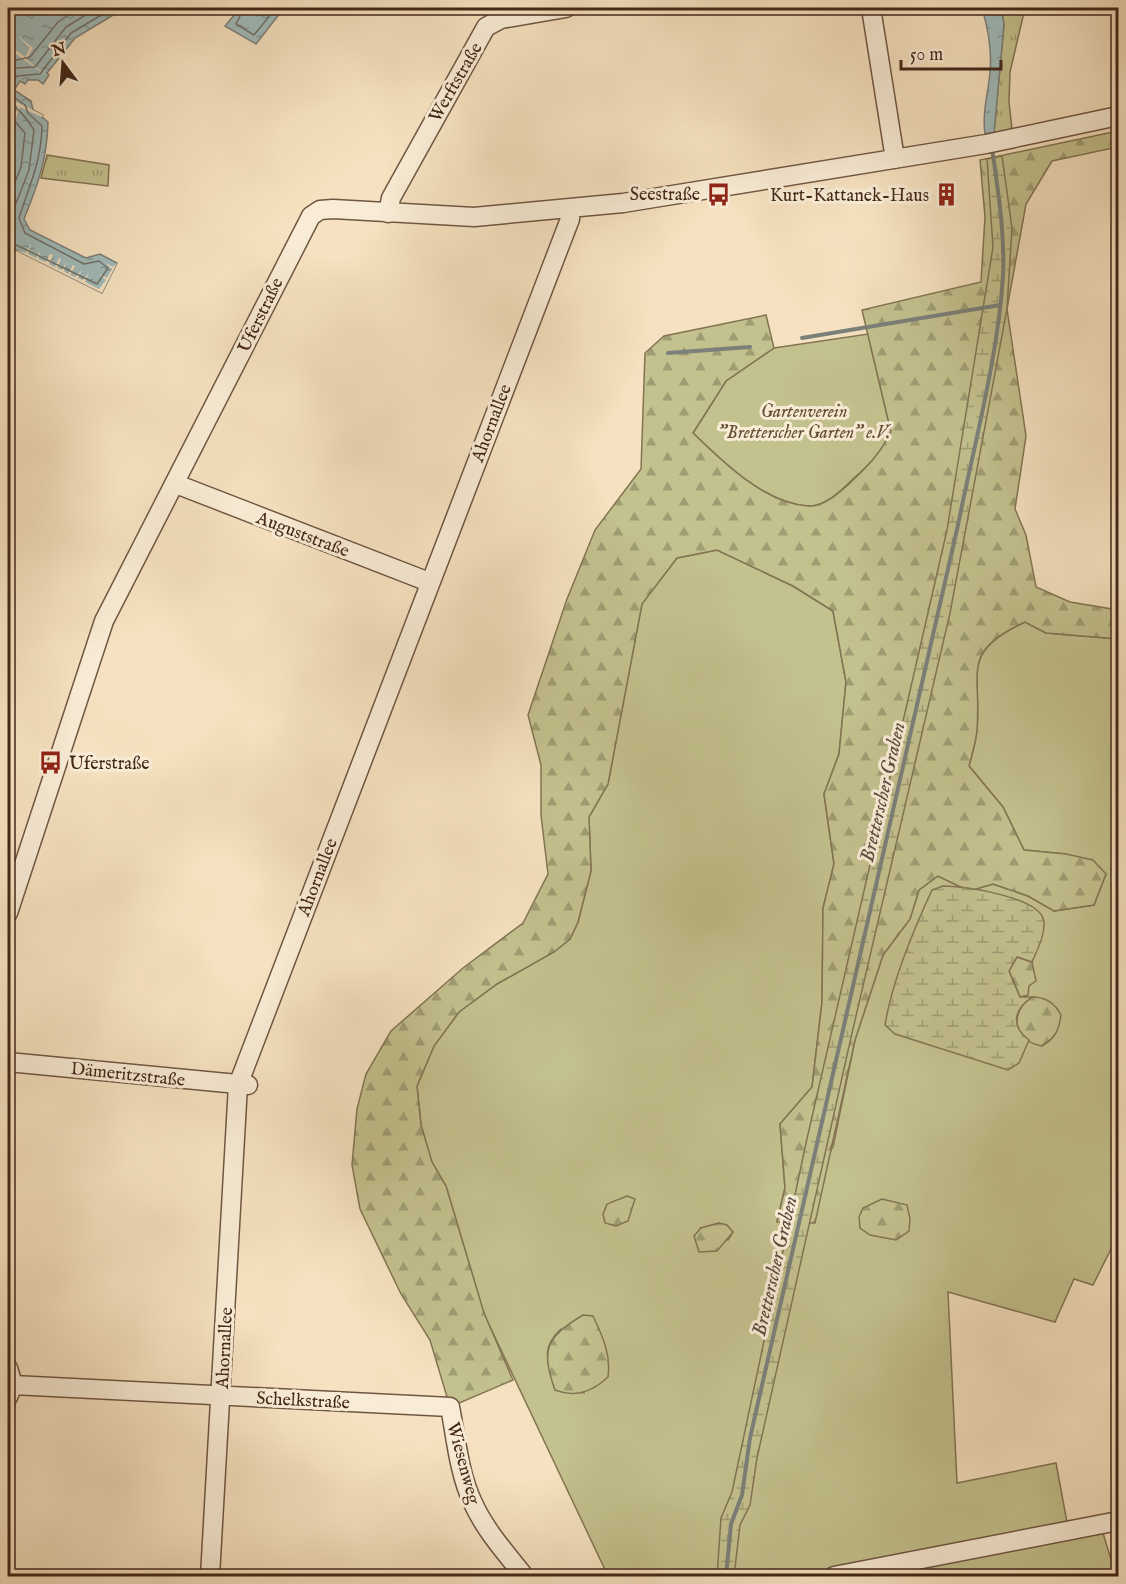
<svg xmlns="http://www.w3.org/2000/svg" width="1126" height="1584" font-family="'IM FELL English',serif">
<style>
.green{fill:#c3c18e;stroke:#837453;stroke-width:1.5;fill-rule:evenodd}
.forest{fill:url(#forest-firs);stroke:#837453;stroke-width:1.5}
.wetland{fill:url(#wetland-marsh);stroke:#837453;stroke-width:1.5}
.park{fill:url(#park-tufts);stroke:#837453;stroke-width:1.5}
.water{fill:url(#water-ripples);stroke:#7b807a;stroke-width:1.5}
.pier{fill:#f6e2c0}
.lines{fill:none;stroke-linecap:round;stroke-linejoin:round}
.shore{stroke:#72726a;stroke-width:1.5}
.stream{stroke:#7b807a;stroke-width:4}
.minor-casing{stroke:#705642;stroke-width:21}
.minor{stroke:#f9ecd6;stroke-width:18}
.labels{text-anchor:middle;stroke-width:6;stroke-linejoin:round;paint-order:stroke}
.street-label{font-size:18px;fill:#432718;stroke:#f9ecd6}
.poi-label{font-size:18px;fill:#432718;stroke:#f9ecd6;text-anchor:end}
.park-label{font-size:18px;font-style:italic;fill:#634e36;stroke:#f9ecd6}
.water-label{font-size:20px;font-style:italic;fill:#5a4c41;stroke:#f9ecd6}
</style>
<defs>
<pattern id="forest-firs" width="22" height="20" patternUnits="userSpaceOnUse" patternTransform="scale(1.5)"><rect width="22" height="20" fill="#c3c18e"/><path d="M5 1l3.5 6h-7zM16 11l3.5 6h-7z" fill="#a09d73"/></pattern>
<pattern id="wetland-marsh" width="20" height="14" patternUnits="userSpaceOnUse" patternTransform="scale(1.5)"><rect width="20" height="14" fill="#c3c18e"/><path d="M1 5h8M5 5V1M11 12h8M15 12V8" fill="none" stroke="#a09d73"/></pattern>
<pattern id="park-tufts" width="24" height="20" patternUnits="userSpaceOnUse" patternTransform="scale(1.5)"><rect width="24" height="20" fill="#c3c18e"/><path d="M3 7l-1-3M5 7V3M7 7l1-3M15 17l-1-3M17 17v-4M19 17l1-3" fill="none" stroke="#a09d73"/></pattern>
<pattern id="water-ripples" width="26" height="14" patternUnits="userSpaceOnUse" patternTransform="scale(1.5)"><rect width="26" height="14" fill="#a0bcbc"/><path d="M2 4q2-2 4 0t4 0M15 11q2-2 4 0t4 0" fill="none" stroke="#849998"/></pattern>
</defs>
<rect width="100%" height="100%" fill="#f6e2c0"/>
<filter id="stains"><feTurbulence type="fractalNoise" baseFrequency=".00333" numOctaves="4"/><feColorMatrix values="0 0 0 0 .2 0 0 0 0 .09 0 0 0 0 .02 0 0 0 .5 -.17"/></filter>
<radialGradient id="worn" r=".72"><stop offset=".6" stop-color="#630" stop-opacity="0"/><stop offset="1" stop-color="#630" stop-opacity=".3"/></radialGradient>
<path class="green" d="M 868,334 L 891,432 C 880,453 872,462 854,478 C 843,489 825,507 808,506 C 764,503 722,461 693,433 L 726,381 L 774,348 Z
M 717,550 L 793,586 L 833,611 L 846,682 L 839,754 L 824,794 L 834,864 L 823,908 L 822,1002 L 812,1087 L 780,1124 L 785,1188 L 777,1221 L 833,1147 L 855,1040 L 883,955 L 910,919 L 919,890 L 938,876 L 969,891 L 993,884 L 1028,896 L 1054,911 L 1094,905 L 1106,874 L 1066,854 L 1024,850 L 1003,807 L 969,766 C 972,755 976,742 977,730 C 982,672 959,653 1025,622 L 1046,633 L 1118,639 L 1118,1235 L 1093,1285 L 1074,1279 L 1055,1322 L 948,1292 L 957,1483 L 1056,1463 L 1070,1538 L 1103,1533 L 1116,1576 L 608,1576 L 484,1314 L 446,1186 L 432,1163 L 421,1125 L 417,1086 L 434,1046 L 459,1012 L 497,984 L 554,952 L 570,939 L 578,922 L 591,871 L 589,817 L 608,784 L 642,603 L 677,558 ZM 719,1223 L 733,1232 L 728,1240 L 701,1228 ZM 561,1329 L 584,1393 L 555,1390 C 549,1363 539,1349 561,1329 Z"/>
<path class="forest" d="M 1118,131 L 1118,147 L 1052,161 L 1026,204 L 1007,309 L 1026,436 L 1015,509 L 1026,535 L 1036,587 L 1070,602 L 1118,610 L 1118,639 L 1046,633 L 1025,622 C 959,652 982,672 977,730 C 976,742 972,754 969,766 L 1003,807 L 1024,850 L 1066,854 L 1093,860 L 1106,874 L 1094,905 L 1054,911 L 1028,896 L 993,884 L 969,891 L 938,876 L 919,890 L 910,919 L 883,955 L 855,1040 L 815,1223 L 777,1222 L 785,1188 L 780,1124 L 812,1087 L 822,1002 L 823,908 L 834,864 L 824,794 L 839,754 L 846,682 L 833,611 L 793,586 L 717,550 L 677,558 L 642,604 L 608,784 L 589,817 L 591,871 L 578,922 L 570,939 L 554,952 L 497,984 L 459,1012 L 434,1046 L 417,1086 L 421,1125 L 432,1162 L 446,1186 L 484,1313 L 513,1380 L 450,1407 L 430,1340 L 401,1294 L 360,1209 L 352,1165 L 357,1109 L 366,1074 L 391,1031 L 463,968 L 523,923 L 548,874 L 541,815 L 541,765 L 528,715 L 567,599 L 595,530 L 641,469 L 645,353 L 664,336 L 766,315 L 774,348 L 726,381 L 693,433 C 722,461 765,504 808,506 C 824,507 840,492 851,482 C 870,464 879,455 891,432 L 862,310 L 981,282 L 985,217 L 980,160 Z
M 1017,957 L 1032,962 L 1036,981 L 1029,986 L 1028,995 L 1020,997 L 1009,971 Z
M 1032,997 C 1046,997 1055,1003 1061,1015 C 1059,1031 1055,1038 1042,1046 C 1014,1041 1008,1013 1032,997 Z
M 627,1196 L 635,1199 L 628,1221 L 616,1226 L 605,1223 L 603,1214 L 607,1204 Z
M 882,1199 L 907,1205 L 910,1219 L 909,1231 L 896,1240 L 870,1235 L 860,1228 L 859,1217 L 863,1208 Z
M 719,1223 L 727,1225 L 733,1232 L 717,1251 L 699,1252 L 694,1236 L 701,1228 Z
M 583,1315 L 593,1316 C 603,1337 611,1354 608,1377 C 592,1392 575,1398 555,1390 C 540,1348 547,1337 583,1315 Z"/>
<path class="wetland" d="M 1002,156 L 1012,228 L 1007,309 L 950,613 L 852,1033 L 757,1458 L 750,1505 L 740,1525 L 734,1576 L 717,1576 L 721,1518 L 732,1492 L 806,1143 L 947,530 L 993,247 L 987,159 Z
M 943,886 C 964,886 1042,897 1044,922 C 1045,936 1037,950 1032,962 L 1017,957 L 1009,971 L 1020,997 L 1032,997 C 1014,1009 1010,1026 1029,1040 L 1019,1063 L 1008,1070 L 895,1034 L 885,1025 C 892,981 913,931 932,890 Z"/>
<path class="park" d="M 1001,8 L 1025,8 L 1010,72 L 1009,102 L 1012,129 L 994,133 L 1004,24 Z
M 47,155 L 109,165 L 108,186 L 41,178 Z"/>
<path class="water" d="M 8,8 L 125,8 L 75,38 L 47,73 L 49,75 L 43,84 L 38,80 L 28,80 L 25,84 L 20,81 L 14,90 L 31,101 L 33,110 L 43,115 L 42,117 L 48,122 C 47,160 38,184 24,219 L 30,230 L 86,258 L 100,254 L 117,263 L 102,293 L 8,246 Z
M 240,8 L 284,8 L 256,44 L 225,26 Z
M 982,8 L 1001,8 L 1004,24 L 994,133 L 985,134 C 982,113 988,94 990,73 C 992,52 988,28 982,8 Z"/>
<path class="pier" d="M 17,35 L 33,48 L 26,59 L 48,77 L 8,48 L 8,45 L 25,57 L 30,48 Z
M 8,98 L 43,115 L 42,117 L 20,107 L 8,139 L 18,106 L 8,101 Z
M 31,244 L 28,254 L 36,258 L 41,250 L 38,259 L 46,262 L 50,254 L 53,255 L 49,264 L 55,267 L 59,258 L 61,259 L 57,268 L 62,270 L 66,262 L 64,271 L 68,274 L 73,265 L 75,266 L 70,275 L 75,277 L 82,270 L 78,278 L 83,280 L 89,273 L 85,282 L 99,289 L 106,280 L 99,274 L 107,278 L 112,269 L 105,263 L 113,267 L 117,263 L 102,293 L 16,250 L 26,253 Z"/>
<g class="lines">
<path class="shore" d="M 244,8 L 236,24 L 254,35 L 276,8
M 8,62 L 30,57 L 58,22 L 79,8
M 8,75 L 15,68 L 35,67 L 66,27 L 97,8
M 8,102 C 18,108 28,120 34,130 L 29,170 L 11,216 L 15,232 L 8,234
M 8,113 L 25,133 L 21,167 L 8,200
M 8,241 L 97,284 L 108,268 L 99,261 L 84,264 L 25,233 L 19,218 C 30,184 41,162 42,126 L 28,113 L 25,105 L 11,95 L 8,89 L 17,76 L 40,74 L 71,33 L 113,8"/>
<path class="stream" d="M 802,338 L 1000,305
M 668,353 L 750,347
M 726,1576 L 731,1524 L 742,1495 L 750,1438 L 958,525 C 974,445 998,357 1003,276 C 1005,233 998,191 992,148"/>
<defs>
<path id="minor" d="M 871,8 L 895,159
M 388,213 L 391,198 L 486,27 L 501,19 L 566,8
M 176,484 L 429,582
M 8,913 L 104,621 L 311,216 L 320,210 L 333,209 L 474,217 L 623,203 L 986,144 L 1118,116
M 8,1062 L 248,1085
M 8,1368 L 13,1385 L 8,1397
M 13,1385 L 450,1407 C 456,1438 459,1474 473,1503 C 485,1530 506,1553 524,1576
M 210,1576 L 238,1085 L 570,219 L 570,209
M 834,1576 L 1118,1521"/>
</defs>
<use href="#minor" class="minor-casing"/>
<use href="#minor" class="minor"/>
</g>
<defs>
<symbol id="bus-bare" viewBox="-9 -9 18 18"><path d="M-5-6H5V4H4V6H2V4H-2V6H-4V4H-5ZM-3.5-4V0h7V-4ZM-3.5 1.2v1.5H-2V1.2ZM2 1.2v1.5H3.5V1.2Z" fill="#8f2418" stroke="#f9ecd6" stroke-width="2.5" paint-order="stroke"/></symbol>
<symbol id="building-bare" viewBox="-9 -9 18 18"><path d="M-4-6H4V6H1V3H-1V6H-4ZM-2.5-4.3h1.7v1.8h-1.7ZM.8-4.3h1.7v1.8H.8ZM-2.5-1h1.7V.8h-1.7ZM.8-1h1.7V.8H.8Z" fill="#8f2418" stroke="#f9ecd6" stroke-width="2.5" paint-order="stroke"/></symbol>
</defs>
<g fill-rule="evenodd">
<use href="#bus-bare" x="702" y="178" width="33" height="33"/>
<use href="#building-bare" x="930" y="178" width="33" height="33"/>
<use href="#bus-bare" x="34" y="746" width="33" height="33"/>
</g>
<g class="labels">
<g class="street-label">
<text transform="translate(455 82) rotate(-60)" y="6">Werftstraße</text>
<text transform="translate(260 315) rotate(-64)" y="6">Uferstraße</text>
<text transform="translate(491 423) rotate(-69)" y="6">Ahornallee</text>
<text transform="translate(303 534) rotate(21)" y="6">Auguststraße</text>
<text transform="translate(317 877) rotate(-69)" y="6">Ahornallee</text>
<text transform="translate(128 1074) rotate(6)" y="6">Dämeritzstraße</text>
<text transform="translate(224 1348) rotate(-87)" y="6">Ahornallee</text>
<text transform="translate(303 1400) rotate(3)" y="6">Schelkstraße</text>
<text transform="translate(464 1463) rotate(75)" y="6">Wiesenweg</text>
</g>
<g class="poi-label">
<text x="700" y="200">Seestraße</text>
<text x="929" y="201">Kurt-Kattanek-Haus</text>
<text x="69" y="769" text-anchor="start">Uferstraße</text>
</g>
<g class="park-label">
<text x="804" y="417">Gartenverein<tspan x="804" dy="21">"Bretterscher Garten" e.V.</tspan></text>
</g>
<g class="water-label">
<text transform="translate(882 792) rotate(-77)" y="7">Bretterscher Graben</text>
<text transform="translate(774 1266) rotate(-77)" y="7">Bretterscher Graben</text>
</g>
</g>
<rect width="1126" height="1584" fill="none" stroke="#f6e2c0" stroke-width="30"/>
<rect x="9" y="9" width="1108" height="1566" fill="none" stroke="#432718" stroke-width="3"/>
<rect x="15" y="15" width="1096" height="1554" fill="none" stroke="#432718" stroke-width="1.5"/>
<g transform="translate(63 63) rotate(344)" stroke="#f9ecd6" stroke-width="4.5" paint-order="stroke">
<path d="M0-4.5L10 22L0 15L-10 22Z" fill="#432718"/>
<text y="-9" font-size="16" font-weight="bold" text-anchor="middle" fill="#432718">N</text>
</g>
<path d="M901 60v9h100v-9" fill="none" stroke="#432718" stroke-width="3"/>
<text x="910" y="60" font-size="18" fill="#432718" stroke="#f9ecd6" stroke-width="4.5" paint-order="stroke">50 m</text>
<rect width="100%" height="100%" filter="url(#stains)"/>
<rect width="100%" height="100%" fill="url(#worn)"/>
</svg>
